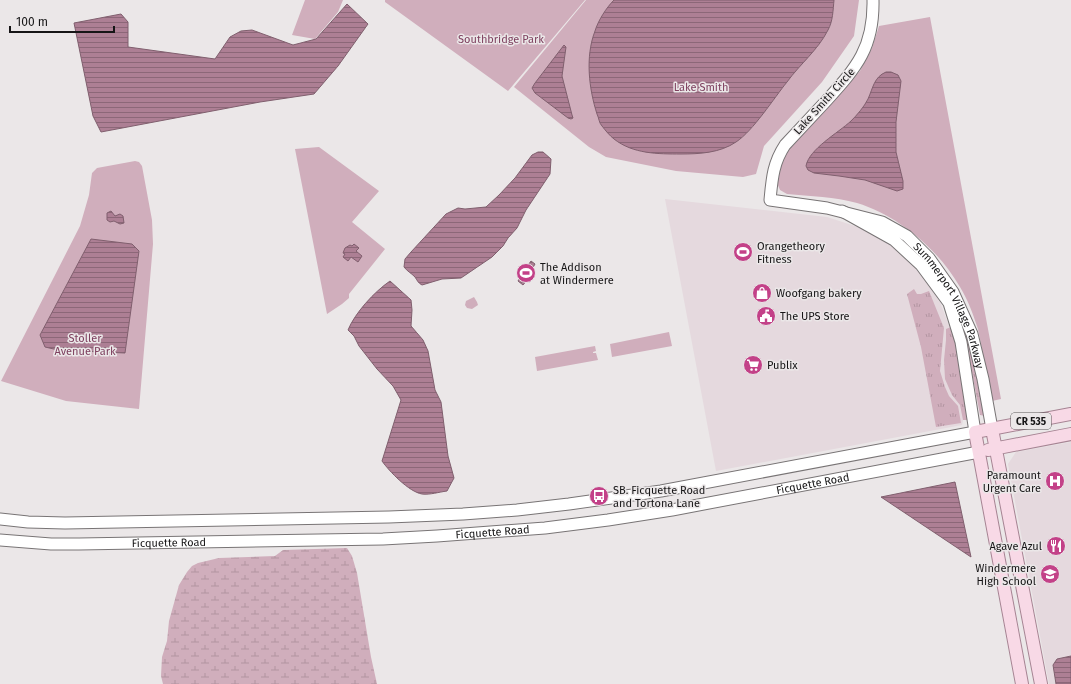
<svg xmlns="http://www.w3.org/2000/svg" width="1071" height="684" font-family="'Fira Sans',sans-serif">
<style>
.built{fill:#e5d9de}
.grass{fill:url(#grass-tufts)}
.wetland{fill:url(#wetland-marsh)}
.green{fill:#d0aebc}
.water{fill:url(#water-rules);stroke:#805f6e}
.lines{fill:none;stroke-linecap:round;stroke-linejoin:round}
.secondary-casing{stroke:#787475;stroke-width:13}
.primary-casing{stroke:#a68493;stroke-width:14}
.secondary{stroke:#fff;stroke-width:11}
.primary{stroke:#f8d9e6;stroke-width:12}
.labels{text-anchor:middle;stroke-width:3;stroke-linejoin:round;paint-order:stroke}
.shield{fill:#ebe7e8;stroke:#565455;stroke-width:1}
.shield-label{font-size:10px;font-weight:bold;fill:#161516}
.park-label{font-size:11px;fill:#7e405f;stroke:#ebe7e8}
.street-label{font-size:11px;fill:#161516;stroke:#ebe7e8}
.poi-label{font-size:11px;fill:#161516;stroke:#ebe7e8;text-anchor:start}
</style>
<defs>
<pattern id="grass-tufts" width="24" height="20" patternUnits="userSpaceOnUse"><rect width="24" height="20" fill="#d0aebc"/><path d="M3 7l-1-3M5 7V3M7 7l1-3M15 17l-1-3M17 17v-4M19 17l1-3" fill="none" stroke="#b295a1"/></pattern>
<pattern id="wetland-marsh" width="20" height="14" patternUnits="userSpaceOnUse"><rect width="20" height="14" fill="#d0aebc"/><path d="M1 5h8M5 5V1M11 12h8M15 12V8" fill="none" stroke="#b295a1"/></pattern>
<pattern id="water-rules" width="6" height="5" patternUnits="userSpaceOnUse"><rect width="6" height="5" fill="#ad7f94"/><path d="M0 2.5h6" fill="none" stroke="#8c6778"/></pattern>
</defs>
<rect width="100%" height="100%" fill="#ebe7e8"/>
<path class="built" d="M 665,199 L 827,217 L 858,227 L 889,244 L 915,265 L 940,302 L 954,339 L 966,407 L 962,425 L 716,471 Z
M 1071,442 L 1071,684 L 1049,684 L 1008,464 L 1016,452 Z"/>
<path class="grass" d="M 934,271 L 974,346 L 985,416 L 980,415 L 966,341 Z
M 914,289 L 917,294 L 921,294 L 929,291 L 944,328 L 940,371 L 945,387 L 949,396 L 958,406 L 961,423 L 936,427 L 921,347 L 907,294 Z
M 951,327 C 960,357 965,389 968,420 L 963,420 L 960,405 L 952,395 L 945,379 L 944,360 L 946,340 L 946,329 Z"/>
<path class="wetland" d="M 347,548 L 352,556 L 357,573 L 371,657 L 377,684 L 163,684 L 161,676 L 162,657 L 167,641 L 169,621 L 179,585 L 187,572 L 192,566 L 198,563 L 219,558 L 275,556 L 283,550 Z"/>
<path class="green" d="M 305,0 L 343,0 L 338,12 L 315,39 L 292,35 Z
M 385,0 L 585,0 L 508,91 L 385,2 Z
M 586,0 L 859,0 L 854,36 L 822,82 L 764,146 L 756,174 L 743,177 L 676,171 L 606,157 L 589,147 L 514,87 Z
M 930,17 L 1001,399 L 992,401 L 978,329 C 973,314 968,300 960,287 C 938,249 899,216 857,203 C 835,197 810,196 787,194 L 780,190 L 777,183 L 777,172 L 786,151 L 825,111 L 860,71 L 872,48 L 879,26 Z
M 319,147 L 379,191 L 352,222 L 385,249 L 349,294 L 349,298 L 342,304 L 327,314 L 295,149 Z
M 135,161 L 139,162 L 142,166 L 152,220 L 153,244 L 139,409 L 66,401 L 1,381 L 80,226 L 89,195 L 92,173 L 97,168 Z
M 474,297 L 477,302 L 478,305 L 472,309 L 467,308 L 465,305 L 466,301 Z
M 669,332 L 672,346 L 612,357 L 610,344 Z
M 595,346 L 596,351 L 593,352 L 593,353 L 596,353 L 598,360 L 537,371 L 535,357 Z"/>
<path class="water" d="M 614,0 L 834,0 C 833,10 833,21 828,30 C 818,50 800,64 787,82 C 774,98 753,131 736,142 C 720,153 699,154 681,154 C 658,154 633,154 614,139 C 610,136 605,130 602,126 C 599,123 599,118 597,114 C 589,89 585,57 595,31 C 598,21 606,8 614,0 Z
M 347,4 L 368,24 L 338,66 L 314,94 L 260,102 L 101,132 L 93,116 L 74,23 L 121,14 L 128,22 L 128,47 L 215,59 L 230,37 L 241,31 L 252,30 L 293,45 L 316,39 Z
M 564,45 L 566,47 L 562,76 L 572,115 L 573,118 L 571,119 L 568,118 L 535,93 L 532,88 L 535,83 Z
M 886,72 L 891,72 L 898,75 L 901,81 L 896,122 L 896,152 L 903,181 L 903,189 L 897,191 L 865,180 L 839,176 L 814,173 L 808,170 L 806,166 C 809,149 838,133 851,121 C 857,115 864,107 868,99 C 873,88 874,77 886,72 Z
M 538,152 L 543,152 L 551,159 L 550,174 L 526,210 L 517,228 L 508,238 L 503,246 L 492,257 L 461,278 L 442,279 L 422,285 C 418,283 417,280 415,277 C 411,273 407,271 404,267 L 405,259 L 411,252 L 446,214 L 458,208 L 465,209 L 486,207 L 499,195 L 515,178 L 532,155 Z
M 111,211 L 115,216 L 120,214 L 123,216 L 124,223 L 120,224 L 114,221 L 110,222 L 107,220 L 107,213 Z
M 91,239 L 132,244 L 139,251 L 125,353 L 58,350 L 45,347 L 40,335 Z
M 354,244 L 359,248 L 356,251 L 362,256 L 358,262 L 351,257 L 348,261 L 343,257 L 345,254 L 343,253 L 345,248 L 350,245 L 352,246 Z
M 531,261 L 535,264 L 531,271 L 532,272 L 531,274 L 534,276 L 530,282 L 527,280 L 523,285 L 518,281 L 521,276 L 519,274 L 520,272 L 518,271 L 522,265 L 526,268 Z
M 390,281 L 411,300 L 412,310 L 411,326 L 423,340 L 428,351 L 435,390 L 441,402 L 448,456 L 454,478 L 447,491 C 439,492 430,495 422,494 C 409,492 389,471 382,461 L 401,400 L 393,386 L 377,369 L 359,346 L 354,336 L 348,330 C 355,313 374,292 390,281 Z
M 955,482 L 971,557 L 881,497 Z
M 1071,656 L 1071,684 L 1056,684 L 1053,665 L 1057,659 Z"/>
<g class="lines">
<defs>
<g id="secondary">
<path id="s1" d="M 873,0 C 874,47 857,67 827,100 C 813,115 799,130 785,145 C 773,163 772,179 770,200 L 827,208 L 882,222 L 907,236 L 929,258 L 953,292 L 972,334 L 983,379 L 992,429"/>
<path d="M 0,519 L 28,522 L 65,523 L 389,517 L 463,514 L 517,510 L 569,504 L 661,491 L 975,432 L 961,342 L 949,303 L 921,265 L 894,240 L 842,211"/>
<path id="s2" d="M 0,540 L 51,544 L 79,544 L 383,539 L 437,536 L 545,528 L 608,520 L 672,510 L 979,452"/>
</g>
<path id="primary" d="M 992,429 L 1041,684
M 988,450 L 1071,434
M 1022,684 L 975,432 L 1071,414"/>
</defs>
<use href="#secondary" class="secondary-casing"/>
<use href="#primary" class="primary-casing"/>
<use href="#secondary" class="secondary"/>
<use href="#primary" class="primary"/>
</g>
<defs>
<symbol id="stadium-disc" viewBox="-11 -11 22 22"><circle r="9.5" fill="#c34188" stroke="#ebe7e8"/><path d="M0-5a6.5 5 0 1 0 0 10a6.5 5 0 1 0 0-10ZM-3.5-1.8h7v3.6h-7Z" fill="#fff"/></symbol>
<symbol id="shop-disc" viewBox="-11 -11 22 22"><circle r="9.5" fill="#c34188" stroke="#ebe7e8"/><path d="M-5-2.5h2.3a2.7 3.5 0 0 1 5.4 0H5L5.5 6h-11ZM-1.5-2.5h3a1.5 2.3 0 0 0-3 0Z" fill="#fff"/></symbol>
<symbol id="civic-disc" viewBox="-11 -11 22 22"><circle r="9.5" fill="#c34188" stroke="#ebe7e8"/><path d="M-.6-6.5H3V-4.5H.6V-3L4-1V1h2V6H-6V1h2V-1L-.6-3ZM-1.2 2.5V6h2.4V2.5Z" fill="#fff"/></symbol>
<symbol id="supermarket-disc" viewBox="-11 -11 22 22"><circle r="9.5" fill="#c34188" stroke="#ebe7e8"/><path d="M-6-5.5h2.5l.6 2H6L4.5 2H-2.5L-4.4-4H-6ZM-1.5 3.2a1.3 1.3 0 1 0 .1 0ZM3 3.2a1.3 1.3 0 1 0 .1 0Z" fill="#fff"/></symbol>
<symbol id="hospital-disc" viewBox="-11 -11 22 22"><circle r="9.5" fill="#c34188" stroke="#ebe7e8"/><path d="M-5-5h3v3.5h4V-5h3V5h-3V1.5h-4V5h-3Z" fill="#fff"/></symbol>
<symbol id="bus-disc" viewBox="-11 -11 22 22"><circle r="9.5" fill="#c34188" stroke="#ebe7e8"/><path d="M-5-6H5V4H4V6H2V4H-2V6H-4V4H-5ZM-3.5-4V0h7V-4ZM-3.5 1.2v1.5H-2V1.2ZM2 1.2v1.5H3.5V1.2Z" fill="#fff"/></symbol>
<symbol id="restaurant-disc" viewBox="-11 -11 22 22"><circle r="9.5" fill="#c34188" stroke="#ebe7e8"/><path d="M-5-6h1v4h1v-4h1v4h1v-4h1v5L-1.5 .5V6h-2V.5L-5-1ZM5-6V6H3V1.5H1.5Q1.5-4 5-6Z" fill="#fff"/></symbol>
<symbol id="school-disc" viewBox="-11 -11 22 22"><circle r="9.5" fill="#c34188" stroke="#ebe7e8"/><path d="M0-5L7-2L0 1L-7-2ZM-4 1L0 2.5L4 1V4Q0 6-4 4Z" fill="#fff"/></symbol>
</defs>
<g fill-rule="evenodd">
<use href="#stadium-disc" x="732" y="241" width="22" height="22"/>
<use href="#stadium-disc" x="515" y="262" width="22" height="22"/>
<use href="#shop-disc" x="751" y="282" width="22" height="22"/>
<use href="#civic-disc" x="755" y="305" width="22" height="22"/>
<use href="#supermarket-disc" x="742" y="354" width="22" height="22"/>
<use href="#hospital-disc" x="1044" y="470" width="22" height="22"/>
<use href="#bus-disc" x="588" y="485" width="22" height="22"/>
<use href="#restaurant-disc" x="1045" y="535" width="22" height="22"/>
<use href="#school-disc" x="1039" y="563" width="22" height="22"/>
</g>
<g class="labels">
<rect class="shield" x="1011" y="413" width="40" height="16" rx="3"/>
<g class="shield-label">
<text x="1031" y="425">CR 535</text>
</g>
<g class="park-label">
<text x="501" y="43">Southbridge Park</text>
<text x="701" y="91">Lake Smith</text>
<text x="85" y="342">Stoller<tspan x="85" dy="13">Avenue Park</tspan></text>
</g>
<g class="street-label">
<text transform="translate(824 101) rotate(-48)" y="4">Lake Smith Circle</text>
<text dy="4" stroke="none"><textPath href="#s1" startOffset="459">Summerport Village Parkway</textPath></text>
<text dy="4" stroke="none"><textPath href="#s2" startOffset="817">Ficquette Road</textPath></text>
<text dy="4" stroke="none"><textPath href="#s2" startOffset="493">Ficquette Road</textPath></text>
<text dy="4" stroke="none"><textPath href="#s2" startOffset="169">Ficquette Road</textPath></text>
</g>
<g class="poi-label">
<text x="757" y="250">Orangetheory<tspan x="757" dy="13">Fitness</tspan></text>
<text x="540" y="271">The Addison<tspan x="540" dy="13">at Windermere</tspan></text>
<text x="776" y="297">Woofgang bakery</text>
<text x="780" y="320">The UPS Store</text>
<text x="767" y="369">Publix</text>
<text x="1041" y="479" text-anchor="end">Paramount<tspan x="1041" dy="13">Urgent Care</tspan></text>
<text x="613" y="494">SB. Ficquette Road<tspan x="613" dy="13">and Tortona Lane</tspan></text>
<text x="1042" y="550" text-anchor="end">Agave Azul</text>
<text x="1036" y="572" text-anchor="end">Windermere<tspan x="1036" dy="13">High School</tspan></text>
</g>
</g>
<path d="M10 26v6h104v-6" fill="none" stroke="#161516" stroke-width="2"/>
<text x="16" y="26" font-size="12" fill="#161516" stroke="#ebe7e8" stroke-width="3" paint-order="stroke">100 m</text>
</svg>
